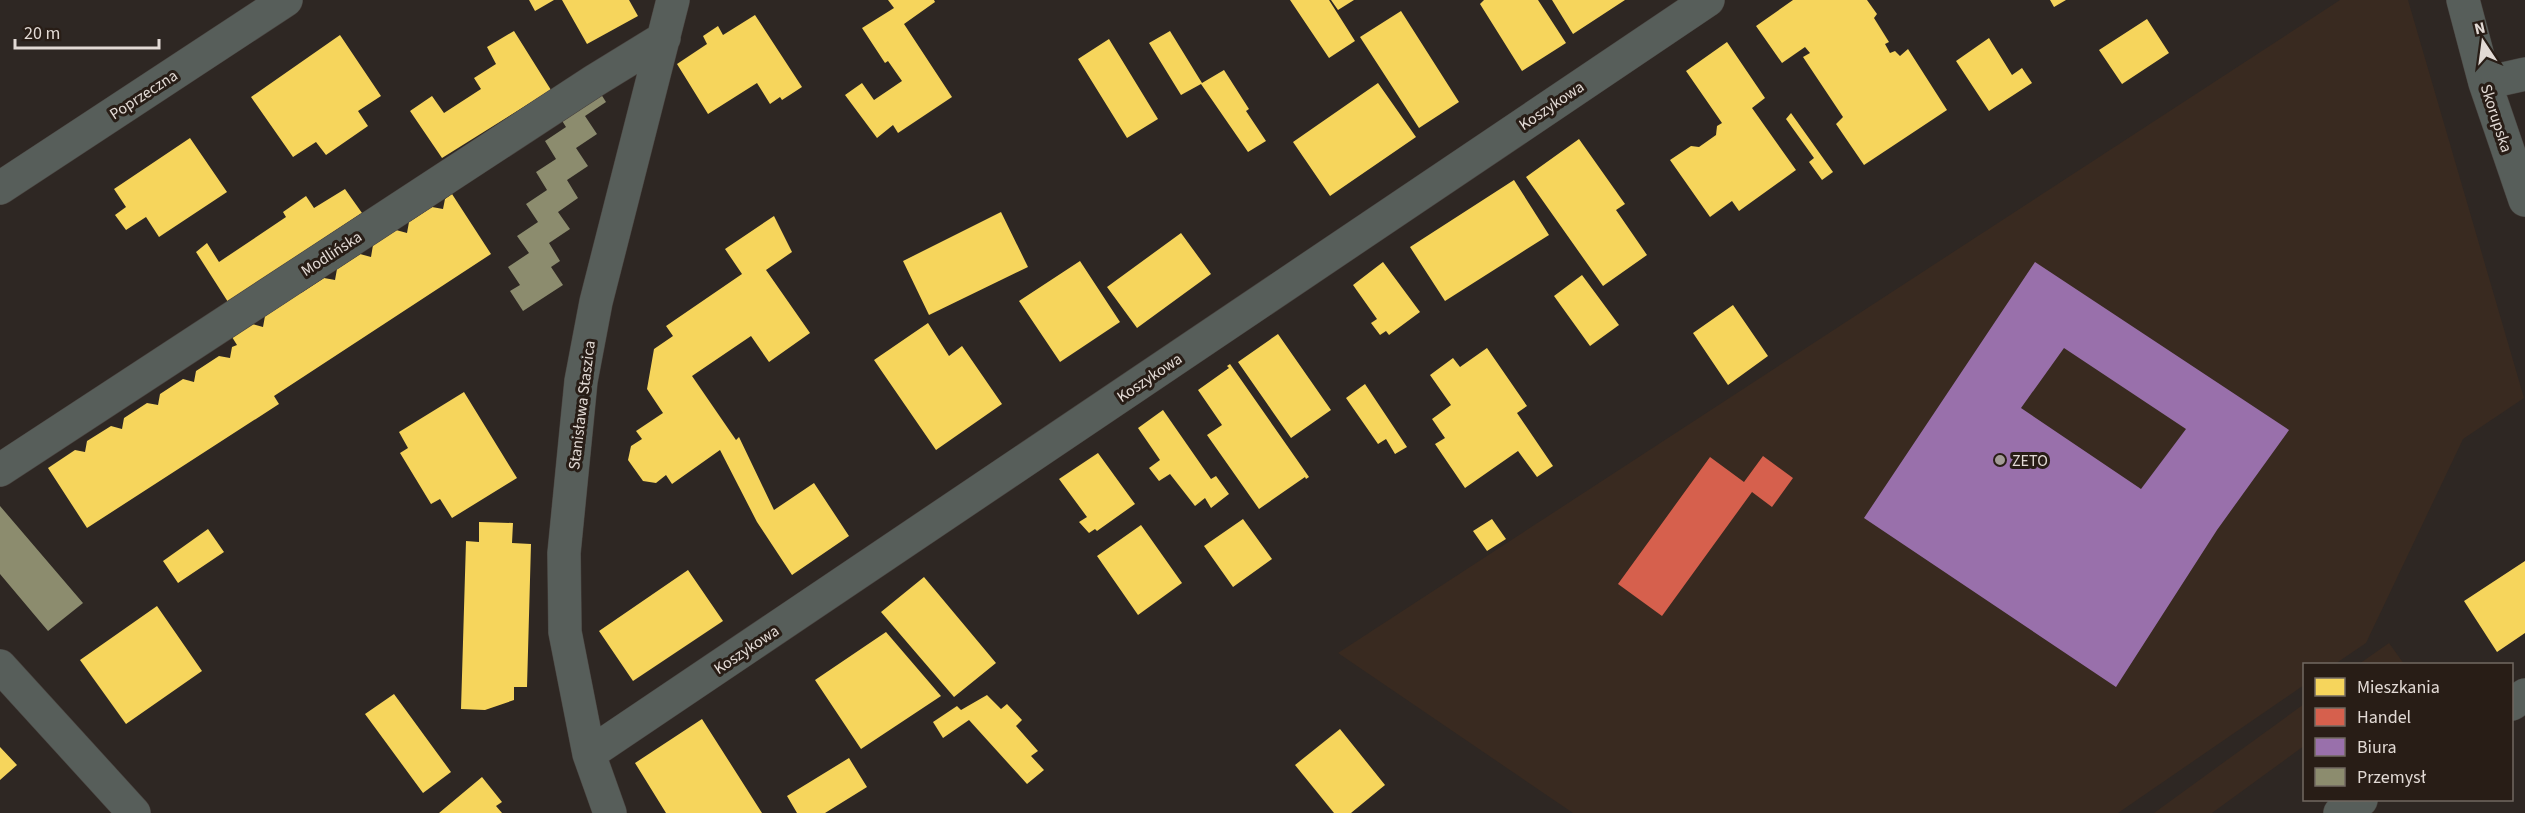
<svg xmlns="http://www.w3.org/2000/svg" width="2525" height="813" font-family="'Source Sans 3',sans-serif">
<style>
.built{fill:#392a20}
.homes{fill:#f6d55c}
.shops{fill:#d6604d}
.offices{fill:#9970ab;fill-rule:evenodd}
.industry{fill:#8c8c6e}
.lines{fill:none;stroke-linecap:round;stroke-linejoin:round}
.minor-casing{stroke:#4a4440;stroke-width:34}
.minor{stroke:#575e5a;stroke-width:33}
.poi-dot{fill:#a39b97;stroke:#281d16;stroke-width:2}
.labels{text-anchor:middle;stroke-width:6;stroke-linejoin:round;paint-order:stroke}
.street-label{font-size:16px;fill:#e2dad5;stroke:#281d16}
.poi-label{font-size:16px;fill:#e2dad5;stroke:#281d16;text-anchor:start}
</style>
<rect width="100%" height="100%" fill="#2e2723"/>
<path class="built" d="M 2340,0 L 2408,0 L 2524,398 L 2463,439 L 2366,643 L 2335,664 L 2304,664 L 2304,685 L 2118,813 L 1573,813 L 1338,653 Z
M 2389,643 L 2404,664 L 2359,664 Z
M 2304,704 L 2304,746 L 2212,813 L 2154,813 Z"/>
<path class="homes" d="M 529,0 L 554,0 L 535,11 Z
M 562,0 L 629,0 L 638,16 L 587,44 Z
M 888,0 L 934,0 L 935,2 L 904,24 L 952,97 L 898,133 L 893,125 L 877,138 L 845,95 L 862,83 L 874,100 L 902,81 L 888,61 L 885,63 L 862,28 L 894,8 Z
M 1290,0 L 1329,0 L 1355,41 L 1329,58 Z
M 1331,0 L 1354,0 L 1338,10 Z
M 1484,0 L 1538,0 L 1566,43 L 1522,71 L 1480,4 Z
M 1552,0 L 1625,0 L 1573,34 Z
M 1793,0 L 1867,0 L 1877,14 L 1874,18 L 1889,42 L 1885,44 L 1890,53 L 1895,51 L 1900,56 L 1908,49 L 1947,110 L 1864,165 L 1836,124 L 1843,117 L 1803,57 L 1810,53 L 1805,47 L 1782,63 L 1756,26 Z
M 2050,0 L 2066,0 L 2054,7 Z
M 1401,11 L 1459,102 L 1419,128 L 1360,37 Z
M 755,15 L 802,87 L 782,100 L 780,97 L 770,104 L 757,83 L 708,114 L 677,64 L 707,44 L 703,36 L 718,26 L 723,35 Z
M 2147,19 L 2169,53 L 2122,84 L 2099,50 Z
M 514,31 L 551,90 L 442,158 L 410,111 L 432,96 L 444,113 L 481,89 L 474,78 L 496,64 L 487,47 Z
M 1170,31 L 1202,83 L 1224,70 L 1249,109 L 1246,111 L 1266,141 L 1248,152 L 1201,84 L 1181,95 L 1149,43 Z
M 340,35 L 381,96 L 358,111 L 368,126 L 326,155 L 316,142 L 293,157 L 251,97 Z
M 1989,38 L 2012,75 L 2022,68 L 2032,83 L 1989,111 L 1956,61 Z
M 1109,39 L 1158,119 L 1127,138 L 1078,59 Z
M 1727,42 L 1765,98 L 1752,108 L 1796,170 L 1739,211 L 1732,201 L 1710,217 L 1670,160 L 1691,146 L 1699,147 L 1716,135 L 1717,126 L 1722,123 L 1686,71 Z
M 1378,83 L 1416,137 L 1330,196 L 1293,142 Z
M 1791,113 L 1833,172 L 1822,180 L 1809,162 L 1814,158 L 1786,119 Z
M 190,138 L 227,192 L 159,237 L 146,217 L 126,230 L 115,215 L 126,207 L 114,189 Z
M 1579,139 L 1625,204 L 1616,210 L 1647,255 L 1603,286 L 1526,177 Z
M 1514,180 L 1549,235 L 1445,301 L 1410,247 Z
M 345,189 L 362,213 L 228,302 L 196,252 L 207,243 L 219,262 L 286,217 L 283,212 L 306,196 L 314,208 Z
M 452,194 L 491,254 L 274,396 L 279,404 L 87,528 L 48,468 L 75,450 L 85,452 L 87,441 L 111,426 L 122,429 L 124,418 L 147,403 L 158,405 L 160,394 L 183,379 L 194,382 L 196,371 L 219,356 L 230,358 L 232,347 L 237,345 L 232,337 L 252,324 L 263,327 L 265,316 L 288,301 L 290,290 L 301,293 L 324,278 L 335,280 L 337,269 L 360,254 L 371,257 L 373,245 L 396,230 L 407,233 L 409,222 L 432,207 L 443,209 L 445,199 Z
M 1001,212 L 1028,267 L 929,315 L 903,261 Z
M 774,216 L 792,252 L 766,270 L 810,333 L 769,362 L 751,336 L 692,376 L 736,440 L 739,437 L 774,510 L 814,483 L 849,536 L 792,575 L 757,522 L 720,450 L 672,484 L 666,475 L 656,483 L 643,481 L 628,460 L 631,446 L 642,439 L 636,431 L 663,413 L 647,389 L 654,349 L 673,336 L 666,326 L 742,274 L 725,249 Z
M 1181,233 L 1211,274 L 1137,328 L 1107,287 Z
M 1080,261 L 1120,322 L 1060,362 L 1019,301 Z
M 1383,262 L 1420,312 L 1389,335 L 1386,331 L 1380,335 L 1371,323 L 1377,319 L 1353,285 Z
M 1582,275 L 1619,325 L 1590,346 L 1554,296 Z
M 1733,305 L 1768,356 L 1728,385 L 1693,333 Z
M 928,323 L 949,356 L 962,346 L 1002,404 L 936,450 L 874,360 Z
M 1278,334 L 1331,410 L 1291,438 L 1238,362 Z
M 1487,348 L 1527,406 L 1517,413 L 1553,466 L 1537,477 L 1518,451 L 1465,488 L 1435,444 L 1445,438 L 1432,419 L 1451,405 L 1430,375 L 1453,358 L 1460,367 Z
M 1230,364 L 1309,477 L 1306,479 L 1305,477 L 1259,509 L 1207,435 L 1222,425 L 1198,390 L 1229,368 L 1227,366 Z
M 1365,384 L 1407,447 L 1395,454 L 1386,439 L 1378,444 L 1346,398 Z
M 464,392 L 517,478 L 452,518 L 440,499 L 431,504 L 400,453 L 408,448 L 399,432 Z
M 1163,410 L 1211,479 L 1216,476 L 1229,494 L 1211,508 L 1205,498 L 1195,506 L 1170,474 L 1159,481 L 1149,468 L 1160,460 L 1138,428 Z
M 1098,453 L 1135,504 L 1097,531 L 1095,529 L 1089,533 L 1079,522 L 1087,517 L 1059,479 Z
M 1243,519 L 1272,559 L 1233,587 L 1204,546 Z
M 1492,519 L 1506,539 L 1487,551 L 1473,531 Z
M 479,522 L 513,523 L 512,543 L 531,544 L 527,687 L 514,687 L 514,700 L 485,710 L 461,709 L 466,541 L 479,542 Z
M 1141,525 L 1182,583 L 1138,615 L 1097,556 Z
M 208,529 L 224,552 L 178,583 L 163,561 Z
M 2525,561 L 2525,633 L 2497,652 L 2464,601 Z
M 688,570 L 723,621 L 633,681 L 599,631 Z
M 924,577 L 996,663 L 954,697 L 881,612 Z
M 157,606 L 202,671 L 126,724 L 80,660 Z
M 886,632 L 941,696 L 861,749 L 815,680 Z
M 394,694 L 451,772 L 423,793 L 365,714 Z
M 987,695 L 1001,709 L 1007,704 L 1022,720 L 1016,726 L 1038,751 L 1031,756 L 1044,770 L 1027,784 L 969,720 L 943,738 L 933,722 L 957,706 L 961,710 Z
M 702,719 L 762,813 L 666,813 L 635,763 Z
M 1340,729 L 1385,785 L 1351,813 L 1334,813 L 1295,765 Z
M 0,747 L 17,765 L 0,780 Z
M 849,758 L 867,787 L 825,813 L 797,813 L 787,796 Z
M 482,777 L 502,802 L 496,806 L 502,813 L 439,813 Z"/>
<path class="shops" d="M 1763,456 L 1793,478 L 1772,507 L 1752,492 L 1662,616 L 1618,584 L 1710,457 L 1744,482 Z"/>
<path class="offices" d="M 2035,262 L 2289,430 L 2217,530 L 2116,687 L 1864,518 ZM 2064,348 L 2186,429 L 2141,489 L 2021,408 Z"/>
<path class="industry" d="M 599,91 L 606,102 L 585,116 L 597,134 L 576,148 L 588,166 L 567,180 L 578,198 L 558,212 L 570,229 L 549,243 L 560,261 L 551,267 L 563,285 L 523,311 L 510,291 L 520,285 L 508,267 L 529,253 L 517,236 L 538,222 L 526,204 L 547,190 L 536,172 L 556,159 L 545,141 L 566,127 L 559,116 Z
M 0,506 L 83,603 L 48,631 L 0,574 Z"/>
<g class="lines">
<defs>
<path id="minor" d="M 2463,0 L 2485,83 L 2525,200
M 2485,83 L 2525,74
M 0,188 L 286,0
M 0,470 L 594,81 L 664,38
M 0,666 L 134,813
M 2512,704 L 2525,695
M 589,754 L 1708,0
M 610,813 L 589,754 L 565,632 L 564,553 L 581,381 L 596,302 L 673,0
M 2340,813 L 2361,800"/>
</defs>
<use href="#minor" class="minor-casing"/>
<use href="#minor" class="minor"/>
</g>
<circle class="poi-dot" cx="2000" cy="460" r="6"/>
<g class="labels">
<g class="street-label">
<text transform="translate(143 94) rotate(-33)" y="6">Poprzeczna</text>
<text transform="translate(1551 105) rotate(-34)" y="6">Koszykowa</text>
<text transform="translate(2497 118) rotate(72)" y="6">Skorupska</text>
<text transform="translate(331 253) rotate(-33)" y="6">Modlińska</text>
<text transform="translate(1149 377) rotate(-34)" y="6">Koszykowa</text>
<text transform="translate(581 405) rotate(-83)" y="6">Stanisława Staszica</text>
<text transform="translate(746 649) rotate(-34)" y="6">Koszykowa</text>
</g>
<g class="poi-label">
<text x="2012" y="466">ZETO</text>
</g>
</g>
<rect x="2303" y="663" width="210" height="138" fill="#281d16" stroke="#726962" stroke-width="1.5"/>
<rect x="2315" y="678" width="30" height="18" fill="#f6d55c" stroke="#726962" stroke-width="1.5"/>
<text x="2357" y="693" font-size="18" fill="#e2dad5">Mieszkania</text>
<rect x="2315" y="708" width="30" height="18" fill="#d6604d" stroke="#726962" stroke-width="1.5"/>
<text x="2357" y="723" font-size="18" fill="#e2dad5">Handel</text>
<rect x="2315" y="738" width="30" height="18" fill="#9970ab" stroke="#726962" stroke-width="1.5"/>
<text x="2357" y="753" font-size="18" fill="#e2dad5">Biura</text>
<rect x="2315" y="768" width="30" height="18" fill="#8c8c6e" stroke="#726962" stroke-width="1.5"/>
<text x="2357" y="783" font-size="18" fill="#e2dad5">Przemysł</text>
<g transform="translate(2483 42) rotate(347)" stroke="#281d16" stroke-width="4.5" paint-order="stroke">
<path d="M0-4.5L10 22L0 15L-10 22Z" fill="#e2dad5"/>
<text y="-9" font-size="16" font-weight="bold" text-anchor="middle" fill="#e2dad5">N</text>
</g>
<path d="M15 39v9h144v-9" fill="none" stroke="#e2dad5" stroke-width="3"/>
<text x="24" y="39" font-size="18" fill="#e2dad5" stroke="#281d16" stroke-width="4.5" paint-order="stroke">20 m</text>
</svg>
